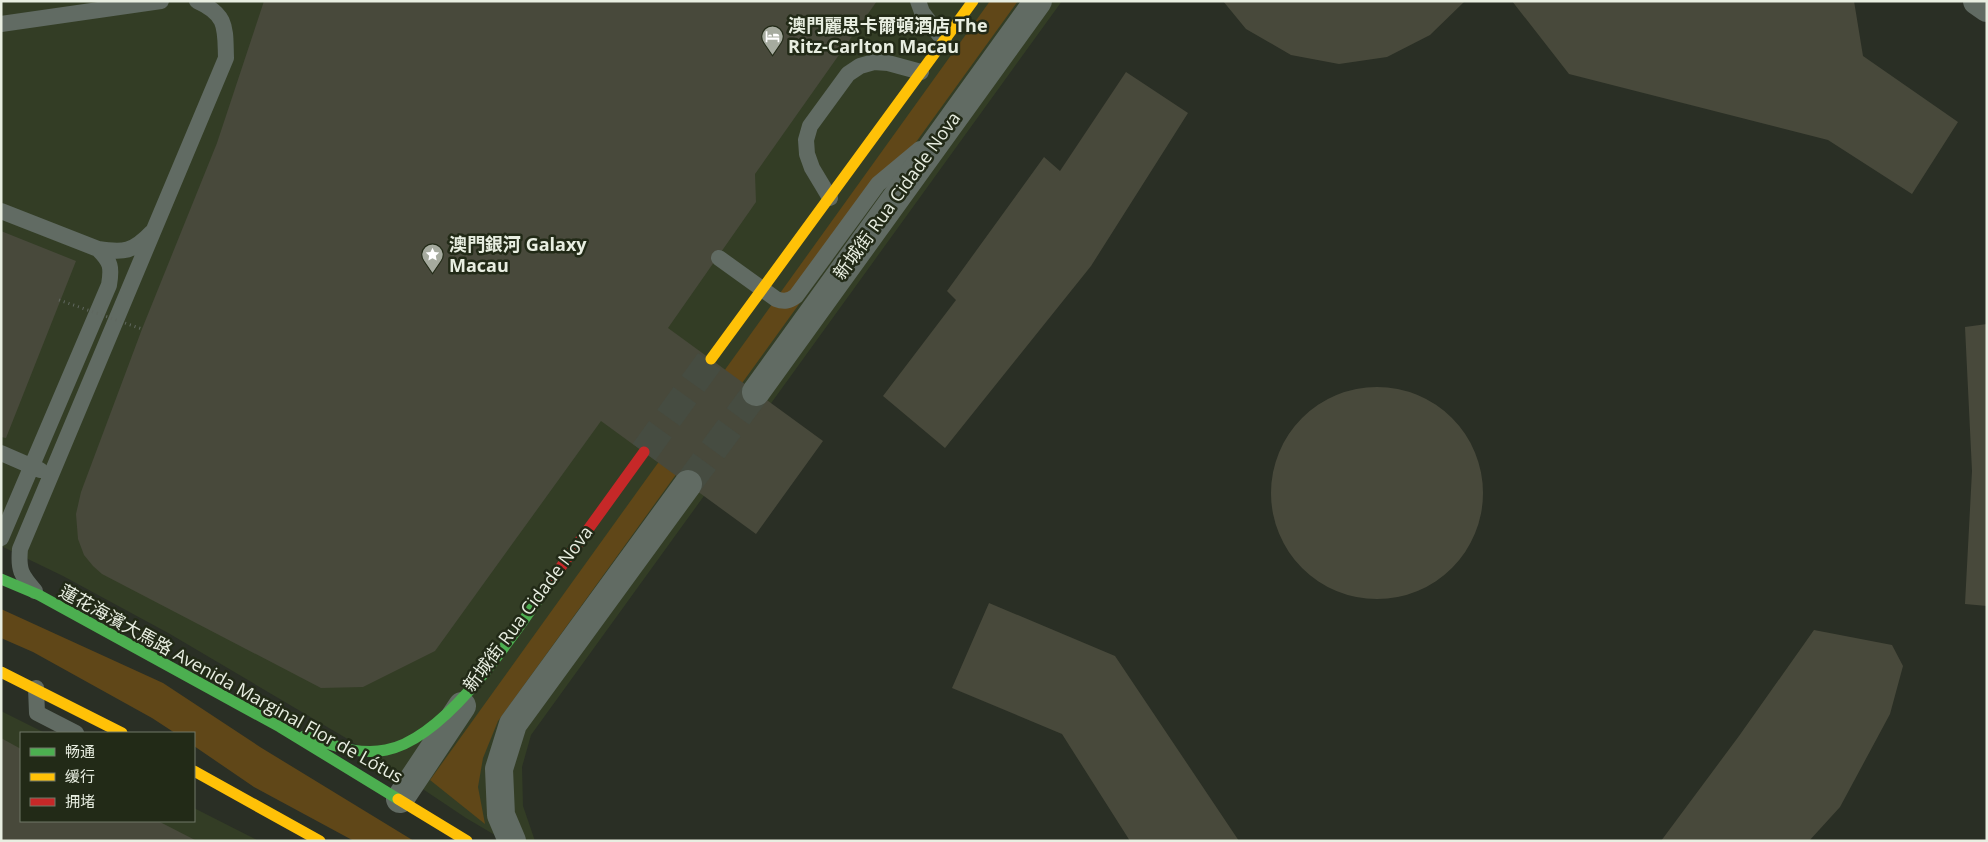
<svg xmlns="http://www.w3.org/2000/svg" width="1988" height="842" font-family="'Open Sans','Noto Sans SC',sans-serif">
<style>
.built{fill:#333d25}
.green{fill:#604718}
.building{fill:#48493b}
.lines{fill:none;stroke-linecap:round;stroke-linejoin:round}
.street-tunnel{stroke:#464c41;stroke-width:28;stroke-dasharray:28 14;stroke-linecap:butt}
.secondary-tunnel{stroke:#464c41;stroke-width:28;stroke-dasharray:28 14;stroke-linecap:butt}
.lane{stroke:#616b63;stroke-width:16}
.street{stroke:#616b63;stroke-width:28}
.fast{stroke:#4caf50;stroke-width:11}
.slow{stroke:#ffc107;stroke-width:11}
.jam{stroke:#c62828;stroke-width:11}
.path-bridge{stroke:#616860;stroke-width:3;stroke-dasharray:1 4;stroke-linecap:butt}
.labels{text-anchor:middle;stroke-width:5;stroke-linejoin:round;paint-order:stroke}
.poi-label{font-size:18px;font-weight:bold;fill:#e8eee1;stroke:#222a17;text-anchor:start}
.street-label{font-size:18px;fill:#e8eee1;stroke:#222a17}
</style>
<rect width="100%" height="100%" fill="#2a2f25"/>
<path class="built" d="M 1,1 L 1062,1 L 531,735 L 522,767 L 523,806 L 535,841 L 505,841 L 466,818 L 351,741 L 170,634 L 63,576 L 1,546 Z
M 1,711 L 45,733 L 21,733 L 21,821 L 194,821 L 194,808 L 259,841 L 1,841 Z"/>
<path class="green" d="M 990,1 L 1018,1 L 498,721 L 483,758 L 478,787 L 485,824 L 430,780 Z
M 1,609 L 163,683 L 260,747 L 414,841 L 354,841 L 254,787 L 194,746 L 194,733 L 175,733 L 152,718 L 33,652 L 1,638 Z"/>
<path class="building" d="M 264,1 L 877,1 L 755,174 L 756,202 L 668,328 L 823,441 L 756,534 L 601,421 L 435,651 L 363,687 L 321,688 L 102,574 L 93,566 L 84,555 L 78,539 L 76,514 L 81,492 L 142,329 L 217,143 Z
M 1223,1 L 1465,1 L 1430,35 L 1387,57 L 1339,64 L 1291,55 L 1246,29 Z
M 1512,1 L 1854,1 L 1863,56 L 1958,122 L 1912,194 L 1828,140 L 1569,74 Z
M 1126,72 L 1188,113 L 1091,266 L 945,448 L 883,396 L 956,300 L 947,291 L 1044,157 L 1060,171 Z
M 1,231 L 76,261 L 6,438 L 1,437 Z
M 1987,324 L 1987,606 L 1965,604 L 1972,471 L 1965,327 Z
M1271 493a106 106 0 1 1 212 0a106 106 0 1 1-212 0Z
M 989,603 L 1115,656 L 1239,841 L 1130,841 L 1062,734 L 952,688 Z
M 1814,630 L 1892,645 L 1903,666 L 1890,714 L 1840,807 L 1809,841 L 1661,841 L 1739,736 Z
M 1,738 L 21,749 L 21,821 L 158,821 L 197,841 L 1,841 Z"/>
<g class="lines">
<path class="street-tunnel" d="M 688,484 L 756,392"/>
<path class="secondary-tunnel" d="M 644,452 L 711,359"/>
<path class="lane" d="M 918,1 L 922,12 L 944,41
M 1,24 L 161,1
M 830,198 L 812,168 L 807,154 L 806,140 L 810,126 L 848,74 L 860,66 L 874,62 L 888,63 L 921,72
M 1,211 L 98,249 C 124,253 133,252 152,232
M 719,258 L 776,299 C 784,302 789,301 796,296 L 878,184 L 920,149
M 1,453 L 40,470
M 1,538 L 109,285 C 112,267 111,262 98,249
M 35,591 C 21,575 18,570 20,549 L 226,58 C 225,28 228,15 197,1
M 36,688 L 37,713 L 76,733"/>
<path class="street" d="M 1977,1 L 1987,8
M 756,392 L 1038,1
M 400,799 L 462,706
M 512,841 L 501,815 L 499,769 L 513,724 L 688,484"/>
<path class="fast" d="M 1,579 L 39,595 L 280,727 L 398,799
M 304,736 C 331,744 357,756 386,750 C 449,738 517,629 553,578"/>
<path class="slow" d="M 711,359 L 973,1
M 1,672 L 122,733
M 194,771 L 320,841
M 398,799 L 467,841"/>
<path class="jam" d="M 553,578 L 644,452"/>
<path class="path-bridge" d="M 59,300 L 142,329"/>
</g>
<defs>
<symbol id="hotel-pin" viewBox="-11 -11 22 30"><path d="M0 17L-7.5 6A9.5 9.5 0 1 1 7.5 6Z" fill="#a6ab9f" stroke="#222a17"/><path d="M-6-4.5h1.5V1H6V5H4.5V3h-9V5H-6ZM-4 0a1.8 1.8 0 1 1 3.6 0ZM.5 0V-2.5h3Q6-2.5 6 0Z" fill="#fff"/></symbol>
<symbol id="sight-pin" viewBox="-11 -11 22 30"><path d="M0 17L-7.5 6A9.5 9.5 0 1 1 7.5 6Z" fill="#a6ab9f" stroke="#222a17"/><path d="M0-6L1.8-2.2L6-1.7L2.9 1.2L3.7 5.4L0 3.3L-3.7 5.4L-2.9 1.2L-6-1.7L-1.8-2.2Z" fill="#fff"/></symbol>
</defs>
<g fill-rule="evenodd">
<use href="#hotel-pin" x="760" y="24" width="25" height="34"/>
<use href="#sight-pin" x="420" y="242" width="25" height="34"/>
</g>
<g class="labels">
<g class="poi-label">
<text x="788" y="32">澳門麗思卡爾頓酒店 The<tspan x="788" dy="21">Ritz-Carlton Macau</tspan></text>
<text x="449" y="251">澳門銀河 Galaxy<tspan x="449" dy="21">Macau</tspan></text>
</g>
<g class="street-label">
<text transform="translate(897 196) rotate(-54)" y="6">新城街 Rua Cidade Nova</text>
<text transform="translate(528 609) rotate(-53)" y="6">新城街 Rua Cidade Nova</text>
<text transform="translate(231 684) rotate(29)" y="6">蓮花海濱大馬路 Avenida Marginal Flor de Lótus</text>
</g>
</g>
<rect width="1988" height="842" fill="none" stroke="#e8eee1" stroke-width="5"/>
<rect x="20" y="732" width="175" height="90" fill="#222a17" stroke="#717868"/>
<rect x="30" y="748" width="25" height="8" fill="#4caf50" stroke="#717868"/>
<text x="65" y="757" font-size="15" fill="#e8eee1">畅通</text>
<rect x="30" y="773" width="25" height="8" fill="#ffc107" stroke="#717868"/>
<text x="65" y="782" font-size="15" fill="#e8eee1">缓行</text>
<rect x="30" y="798" width="25" height="8" fill="#c62828" stroke="#717868"/>
<text x="65" y="807" font-size="15" fill="#e8eee1">拥堵</text>
</svg>
